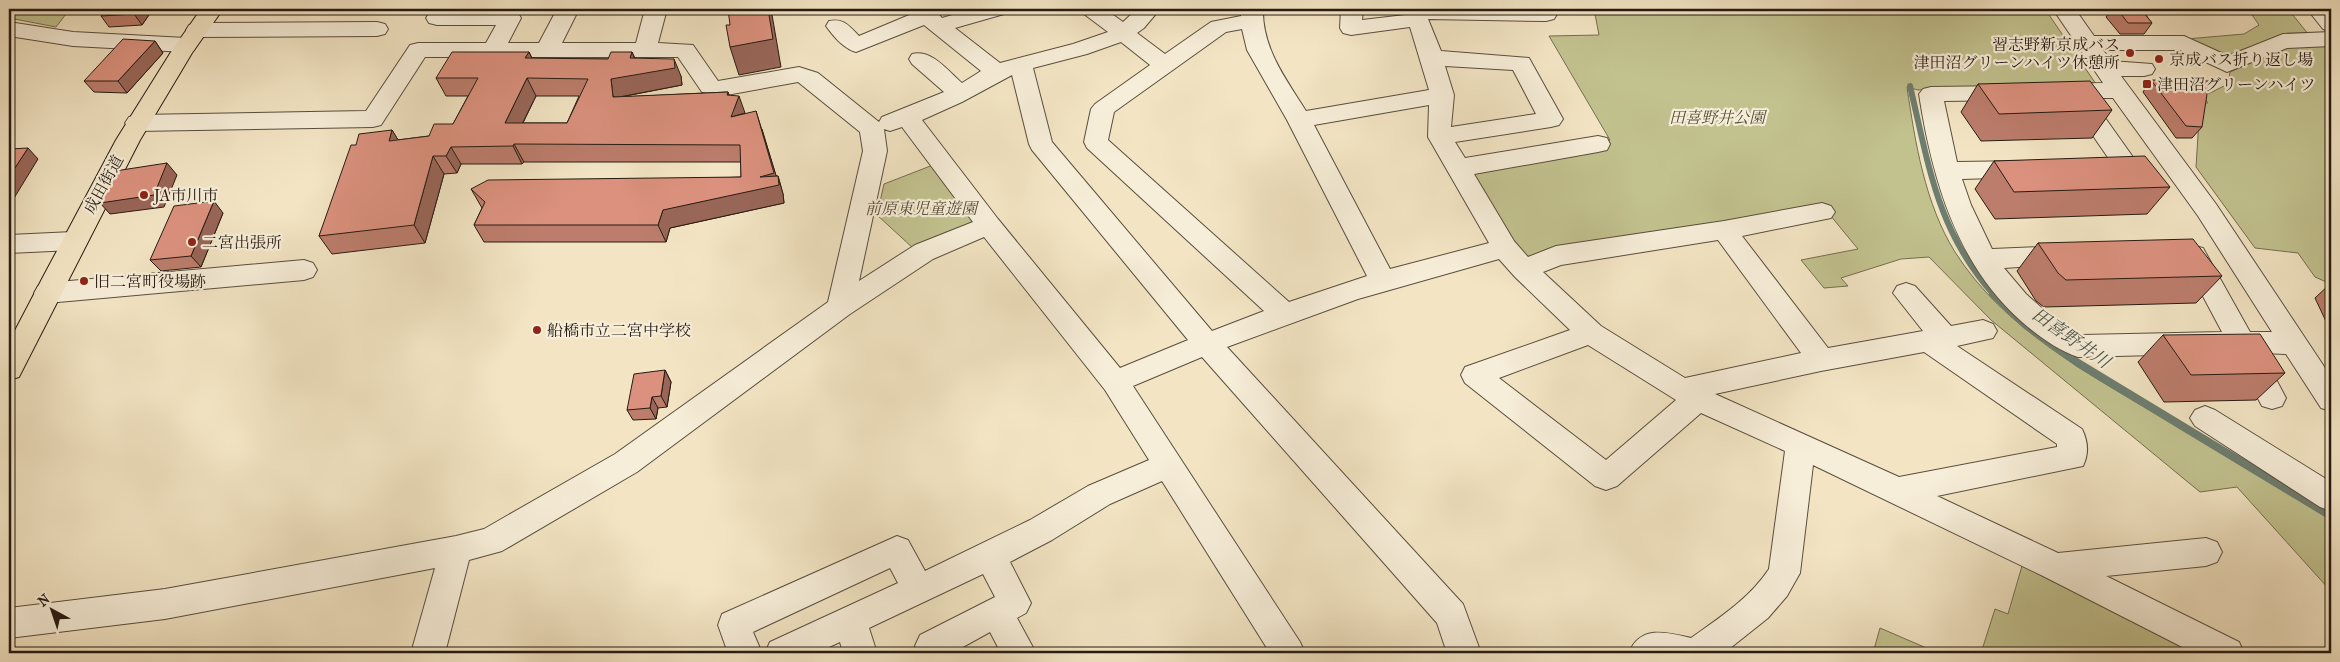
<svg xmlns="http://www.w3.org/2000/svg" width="2340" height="662" font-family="'IM FELL French Canon','Noto Serif JP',serif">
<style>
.green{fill:#c2c28f;stroke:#746e50}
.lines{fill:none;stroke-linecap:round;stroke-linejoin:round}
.stream-far1{stroke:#6d7e70;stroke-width:6}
.stream{stroke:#6d7e70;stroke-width:8}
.minor-casing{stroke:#594e3e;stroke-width:2}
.highway-casing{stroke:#261b12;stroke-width:2}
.minor{fill:#f7eed9;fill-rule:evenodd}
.highway{fill:#f3e5c4;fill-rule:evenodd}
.wall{fill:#bc7d6c;stroke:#261b12;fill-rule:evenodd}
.shaded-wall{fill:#996658;stroke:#261b12}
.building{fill:#db917e;stroke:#261b12;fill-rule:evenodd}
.poi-dot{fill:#8f2418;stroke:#f7eed9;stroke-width:2}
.labels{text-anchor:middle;stroke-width:4.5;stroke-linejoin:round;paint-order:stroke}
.poi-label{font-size:16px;fill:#261b12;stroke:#f7eed9;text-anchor:start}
.park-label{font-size:16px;font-style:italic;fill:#554d38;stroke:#f7eed9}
.street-label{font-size:16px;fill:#261b12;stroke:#f7eed9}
.water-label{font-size:18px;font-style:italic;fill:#4f5549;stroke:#f7eed9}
</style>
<rect width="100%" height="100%" fill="#f3e5c4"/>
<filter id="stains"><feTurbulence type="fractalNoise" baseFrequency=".004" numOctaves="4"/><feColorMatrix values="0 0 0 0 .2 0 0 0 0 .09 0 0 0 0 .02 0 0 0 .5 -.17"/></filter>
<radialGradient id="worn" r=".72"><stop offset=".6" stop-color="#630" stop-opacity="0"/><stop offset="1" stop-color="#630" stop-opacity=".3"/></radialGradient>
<path class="green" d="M 9,9 L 70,9 L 56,27 L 9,18 Z
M 1594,9 L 2045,9 L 2096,84 L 1918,90 L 1907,87 C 1915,142 1925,204 1955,252 C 2004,329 2087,373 2163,418 C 2219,452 2275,486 2331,519 L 2331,589 L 2328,588 L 2237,487 L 2200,492 L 1991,320 L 1929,257 L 1901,259 L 1841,278 L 1848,286 L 1824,288 L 1801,260 L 1858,249 L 1825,209 L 1517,262 L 1458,168 L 1610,140 L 1549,36 L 1599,35 Z
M 2248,9 L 2288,9 L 2309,35 L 2276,37 L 2226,61 L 2186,39 L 2244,34 L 2259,25 Z
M 2328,43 L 2331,48 L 2331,284 L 2315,277 L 2298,253 L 2255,248 L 2196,167 L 2200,103 L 2208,103 L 2201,94 L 2210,93 L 2228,84 L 2230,72 L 2290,45 Z
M 933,165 L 975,217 L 971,224 L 914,249 L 877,215 L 884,184 Z
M 2030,563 L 2209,653 L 1981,653 L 1995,609 L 2008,614 L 2022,566 Z
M 1880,628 L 1938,653 L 1873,653 Z"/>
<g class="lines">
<path class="stream-far1" d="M 1910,86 C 1929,166 1937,231 1994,295"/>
<path class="stream" d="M 1993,294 L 2026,325 L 2078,363 L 2331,516"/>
<defs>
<path id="minor" d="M 432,9 L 518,13 L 521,18 L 508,43 L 539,43 L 557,9 L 579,9 L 562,43 L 636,43 L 645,9 L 667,9 L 658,43 L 693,45 L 718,81 L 799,67 L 818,73 L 879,122 L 882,117 L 944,92 L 912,64 L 909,59 L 912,54 C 932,49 948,71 962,83 L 981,71 L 924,25 L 856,52 C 844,49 833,36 826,26 L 829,21 C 844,18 849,26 859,36 L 914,13 L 912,9 L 934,9 L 942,18 L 973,9 L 1007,9 L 1004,14 L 955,28 L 1000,63 L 1073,44 L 1108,32 L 1084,14 L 1081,9 L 1105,9 L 1123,22 L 1137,9 L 1160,9 L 1144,28 L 1137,33 L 1165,54 L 1211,22 L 1241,16 L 1241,9 L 1263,9 C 1262,48 1286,79 1306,111 L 1429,90 L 1410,27 L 1351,35 L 1343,33 L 1340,28 L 1341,9 L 1363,9 L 1362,20 L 1405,15 L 1403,9 L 1554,9 L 1557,14 L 1554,19 L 1546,21 L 1428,19 L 1441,51 L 1529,58 L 1563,119 L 1559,125 L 1551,127 L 1455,142 L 1465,158 L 1598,136 L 1607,138 L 1610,144 L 1607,150 L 1598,152 L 1474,174 L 1514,241 L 1528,257 L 1556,246 L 1724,221 L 1822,203 L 1831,206 L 1835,212 L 1831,218 L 1742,236 L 1828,348 L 1923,331 L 1893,293 L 1897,286 L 1906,283 L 1915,286 L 1951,326 L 1983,320 L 1993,324 L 1997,331 L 1993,338 L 1957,346 L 2082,429 C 2088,441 2089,454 2083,466 L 1937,496 L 2058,553 L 2206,538 L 2217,542 L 2222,552 L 2217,562 L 2206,566 L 2106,576 L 2239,642 L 2244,653 L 2194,653 L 2045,577 L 1813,465 L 1800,573 L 1787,596 L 1768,618 L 1724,653 L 1629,653 C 1640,625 1666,632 1691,638 C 1719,618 1749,599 1769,569 L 1785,451 L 1701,413 L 1617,486 L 1606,490 L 1595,486 L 1465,383 L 1461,375 L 1465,367 L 1570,330 L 1515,277 L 1499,259 L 1358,299 L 1227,347 L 1463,604 L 1481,653 L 1447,653 L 1437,623 L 1202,357 L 1133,386 L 1300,642 L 1305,653 L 1270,653 L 1162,481 L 1110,504 L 1052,540 L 1010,562 L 1031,603 L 1026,613 L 1017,618 L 1036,653 L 1001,653 L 990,632 L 952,653 L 918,653 L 915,646 L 920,635 L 995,597 L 983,574 L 869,628 L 877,653 L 843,653 L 840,642 L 816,653 L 765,653 L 770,642 L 898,583 L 890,568 L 753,632 L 762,653 L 728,653 L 718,625 L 722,614 L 897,536 L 908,540 L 925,571 L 1030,520 L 1088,486 L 1149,460 L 1105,390 L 984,237 L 933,259 L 850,314 L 637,472 L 502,551 L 469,560 L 445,653 L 411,653 L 435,568 L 165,619 L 9,638 L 9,608 L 165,589 L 456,536 L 484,529 L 615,454 L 828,302 L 863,151 L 860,132 L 798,82 L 721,96 L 702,92 L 678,57 L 425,57 L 381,125 L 373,127 L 137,131 L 129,129 L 125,123 L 129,117 L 137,115 L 366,111 L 410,45 L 418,43 L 486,43 L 496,25 L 437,25 L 429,23 L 426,18 ZM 1242,29 L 1247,50 L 1287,120 L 1367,276 L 1289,302 L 1108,140 L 1114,112 L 1226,32 ZM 1121,42 L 1150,65 L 1095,104 L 1091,109 L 1084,142 L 1087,148 L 1264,311 L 1212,331 L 1052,142 L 1033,68 L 1087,54 ZM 1445,66 L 1513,70 L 1536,114 L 1451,127 L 1454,95 ZM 1012,75 L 1029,144 L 1032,150 L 1188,340 L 1120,368 L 998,219 L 922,120 L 962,102 ZM 1429,105 L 1428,137 L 1489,243 L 1390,269 L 1314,125 ZM 902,127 L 973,222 L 915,245 L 859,281 L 887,151 L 884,129 L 890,131 ZM 1718,240 L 1801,353 L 1685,378 L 1601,326 L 1543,272 L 1561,265 ZM 1588,345 L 1676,400 L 1606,460 L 1499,378 ZM 1924,352 L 2057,444 L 2057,447 L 1899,477 L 1715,394 L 1821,371 Z
M 2053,9 L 2075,9 L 2094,36 L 2184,36 L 2228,56 L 2283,34 L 2331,32 L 2331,46 L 2287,48 L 2227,72 L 2180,50 L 2103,50 L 2111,61 L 2152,64 L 2155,69 L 2152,74 L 2144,76 L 2121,76 L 2216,204 L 2331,377 L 2331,411 L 2321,408 L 2286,354 L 2262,353 L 2286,398 L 2282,406 L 2272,409 L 2262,406 L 2233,353 L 2078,357 C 2057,350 2037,335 2021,321 C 1956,263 1932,178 1919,94 L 1923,89 L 1931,87 L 2010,86 L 2018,88 L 2022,93 L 2018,98 L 2010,100 L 1944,101 L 1957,162 L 2025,161 L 2034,163 L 2037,169 L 2034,175 L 2025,177 L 1962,179 L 1971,205 L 1992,249 L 2066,246 L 2075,248 L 2079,255 L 2075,262 L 2066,264 L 2004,268 L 2026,294 L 2054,319 L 2082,335 L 2222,332 L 2181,255 L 2185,248 L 2194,246 L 2203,248 L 2250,332 L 2272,332 L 2198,216 L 2113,98 L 2091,98 L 2140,167 L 2137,173 C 2123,177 2108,177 2094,173 L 2091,167 L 2094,161 L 2109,159 L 2067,98 L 2052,96 L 2048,91 L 2052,86 L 2060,84 L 2103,83 Z
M 2307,9 L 2329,9 L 2331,31 L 2323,29 Z
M 9,22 L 73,32 L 186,38 L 194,40 L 197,45 L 194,50 L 186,52 L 73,46 L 9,36 Z
M 377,22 L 385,24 L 388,29 L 385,34 L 377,36 L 197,37 L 189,35 L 186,30 L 189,25 L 197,23 Z
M 73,232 L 82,234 L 86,241 L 82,248 L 73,250 L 9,253 L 9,235 Z
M 304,260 L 313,263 L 317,270 L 313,277 L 304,280 L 47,303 L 38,300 L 34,293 L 38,286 L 47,283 Z
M 2205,406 L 2215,410 L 2331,482 L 2331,511 L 2320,507 L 2195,426 L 2190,418 L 2195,410 Z"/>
<path id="highway" d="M 201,9 L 223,9 L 192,53 L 140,140 L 19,377 L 9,380 L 9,342 L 43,277 L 116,140 L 171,52 Z"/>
</defs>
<use href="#minor" class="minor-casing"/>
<use href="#highway" class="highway-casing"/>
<use href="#minor" class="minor"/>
<use href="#highway" class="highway"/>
</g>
<path class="wall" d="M 107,9 L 158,9 L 153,9 L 142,25 L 109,27 L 101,16 Z
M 222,9 L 268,9 L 266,11 L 224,12 Z
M 2112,9 L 2141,9 L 2152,23 L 2144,34 L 2120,34 L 2106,17 Z
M 155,41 L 163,53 L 127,93 L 94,92 L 84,81 Z
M 529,52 L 532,58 L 608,59 L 632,52 L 635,58 L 681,76 L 682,85 L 621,97 L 728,92 L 729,95 L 745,114 L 762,129 L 776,176 L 778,176 L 783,194 L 784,203 L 670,228 L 666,242 L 484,242 L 474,225 L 482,208 L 471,189 L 741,177 L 741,162 L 524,162 L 522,164 L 461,164 L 457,173 L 444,174 L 425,243 L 332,254 L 319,236 L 356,145 L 392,130 L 398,140 L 429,136 L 453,124 L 468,96 L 446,96 L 436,78 ZM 536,96 L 579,96 L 567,123 L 523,123 Z
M 2151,80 L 2202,127 L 2192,138 L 2176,138 L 2143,92 Z
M 1978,84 L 2112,110 L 2092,138 L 1981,141 L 1961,112 Z
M 1994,161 L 2170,187 L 2147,214 L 1995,219 L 1975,189 Z
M 223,213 L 201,267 L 161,271 L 150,260 Z
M 2038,243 L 2222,276 L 2196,303 L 2044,307 L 2036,301 L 2017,271 Z
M 2331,283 L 2331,332 L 2315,298 Z
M 2163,335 L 2285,373 L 2256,400 L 2164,402 L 2138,362 Z
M 665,370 L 671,382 L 667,407 L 658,408 L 656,419 L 633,420 L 627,410 Z"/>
<path class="shaded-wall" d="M 137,9 L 153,9 L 142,25 L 134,14 Z
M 768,9 L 771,9 L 781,67 L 739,75 L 730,47 Z
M 155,41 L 163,53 L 127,93 L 118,81 Z
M 529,52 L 537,70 L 525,58 Z
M 632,52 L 639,70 L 674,59 L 681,76 L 682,85 L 619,97 L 613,97 L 611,79 L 630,58 Z
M 527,78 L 536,96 L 514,140 L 505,123 Z
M 728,92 L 734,109 L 739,96 L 745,113 L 731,117 L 727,95 Z
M 756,111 L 779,185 L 778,176 L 783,194 L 784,203 L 670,228 L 666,242 L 658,225 L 663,210 L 760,177 Z
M 392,130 L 403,148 L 389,141 Z
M 514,144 L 524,162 L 522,164 L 513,146 Z
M 451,147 L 461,164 L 457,173 L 446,156 Z
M 28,148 L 38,159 L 11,203 L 9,200 L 9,177 Z
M 433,156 L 444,174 L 425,243 L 414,225 Z
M 167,163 L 177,175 L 164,207 L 110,214 L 100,203 Z
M 214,201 L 223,213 L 201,267 L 191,256 Z
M 665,370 L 671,382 L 667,407 L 661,396 Z
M 652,397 L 658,408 L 656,419 L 650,408 Z"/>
<path class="building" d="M 107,9 L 137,9 L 134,14 L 101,16 Z
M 728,9 L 768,9 L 773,39 L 730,47 L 726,25 L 730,25 Z
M 2117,9 L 2141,9 L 2152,23 L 2128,23 Z
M 123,39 L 155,41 L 118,81 L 84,81 Z
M 452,52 L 529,52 L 525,58 L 608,59 L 611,52 L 632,52 L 630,58 L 674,59 L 675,68 L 611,79 L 613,97 L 728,92 L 727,95 L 739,96 L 731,117 L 756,111 L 774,173 L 760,177 L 778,176 L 779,185 L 663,210 L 658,225 L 474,225 L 485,202 L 471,189 L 488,180 L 741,177 L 740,145 L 514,144 L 513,146 L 451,147 L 446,156 L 433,156 L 414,225 L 319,236 L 351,145 L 356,145 L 359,134 L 392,130 L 389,141 L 429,136 L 434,124 L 453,124 L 478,78 L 436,78 ZM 527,78 L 588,79 L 567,123 L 505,123 Z
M 2151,80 L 2209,81 L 2202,127 L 2186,126 Z
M 2090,81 L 2112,110 L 1999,114 L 1978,84 Z
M 28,148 L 9,177 L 9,149 Z
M 2145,156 L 2170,187 L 2014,192 L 1994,161 Z
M 167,163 L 154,195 L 100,203 L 115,171 Z
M 214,201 L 191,256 L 150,260 L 174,206 Z
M 2193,239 L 2222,276 L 2066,280 L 2058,273 L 2038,243 Z
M 2260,334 L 2285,373 L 2191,375 L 2163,335 Z
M 665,370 L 661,396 L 652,397 L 650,408 L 627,410 L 634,374 Z"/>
<g class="poi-dot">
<circle cx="2130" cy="53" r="5"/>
<circle cx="2159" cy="59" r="5"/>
<rect x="2142" y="79" width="10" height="10" rx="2.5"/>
<circle cx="144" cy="195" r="5"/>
<circle cx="192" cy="242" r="5"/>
<circle cx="84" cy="281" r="5"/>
<circle cx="537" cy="330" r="5"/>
</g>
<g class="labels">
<g class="poi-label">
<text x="2120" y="50" text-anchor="end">習志野新京成バス<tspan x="2120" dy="18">津田沼グリーンハイツ休憩所</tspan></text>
<text x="2169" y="65">京成バス折り返し場</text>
<text x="2157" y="90">津田沼グリーンハイツ</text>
<text x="154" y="201">JA市川市</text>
<text x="202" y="248">二宮出張所</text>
<text x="94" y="287">旧二宮町役場跡</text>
<text x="547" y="336">船橋市立二宮中学校</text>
</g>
<g class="park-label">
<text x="1717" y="123">田喜野井公園</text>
<text x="921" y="214">前原東児童遊園</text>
</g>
<g class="street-label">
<text transform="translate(103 184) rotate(-61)" y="6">成田街道</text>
</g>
<g class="water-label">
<text transform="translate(2071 338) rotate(35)" y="6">田喜野井川</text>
</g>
</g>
<rect width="2340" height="662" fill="none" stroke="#f3e5c4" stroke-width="30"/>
<rect x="10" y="10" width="2320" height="642" fill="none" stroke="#261b12" stroke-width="2.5"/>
<rect x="15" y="15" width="2310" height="632" fill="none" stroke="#261b12"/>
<g transform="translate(52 610) rotate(320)" stroke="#f7eed9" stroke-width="4" paint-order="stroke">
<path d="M0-4L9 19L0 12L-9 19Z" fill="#261b12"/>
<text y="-8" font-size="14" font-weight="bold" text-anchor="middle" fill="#261b12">N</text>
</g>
<rect width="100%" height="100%" filter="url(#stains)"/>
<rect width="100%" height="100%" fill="url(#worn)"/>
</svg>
